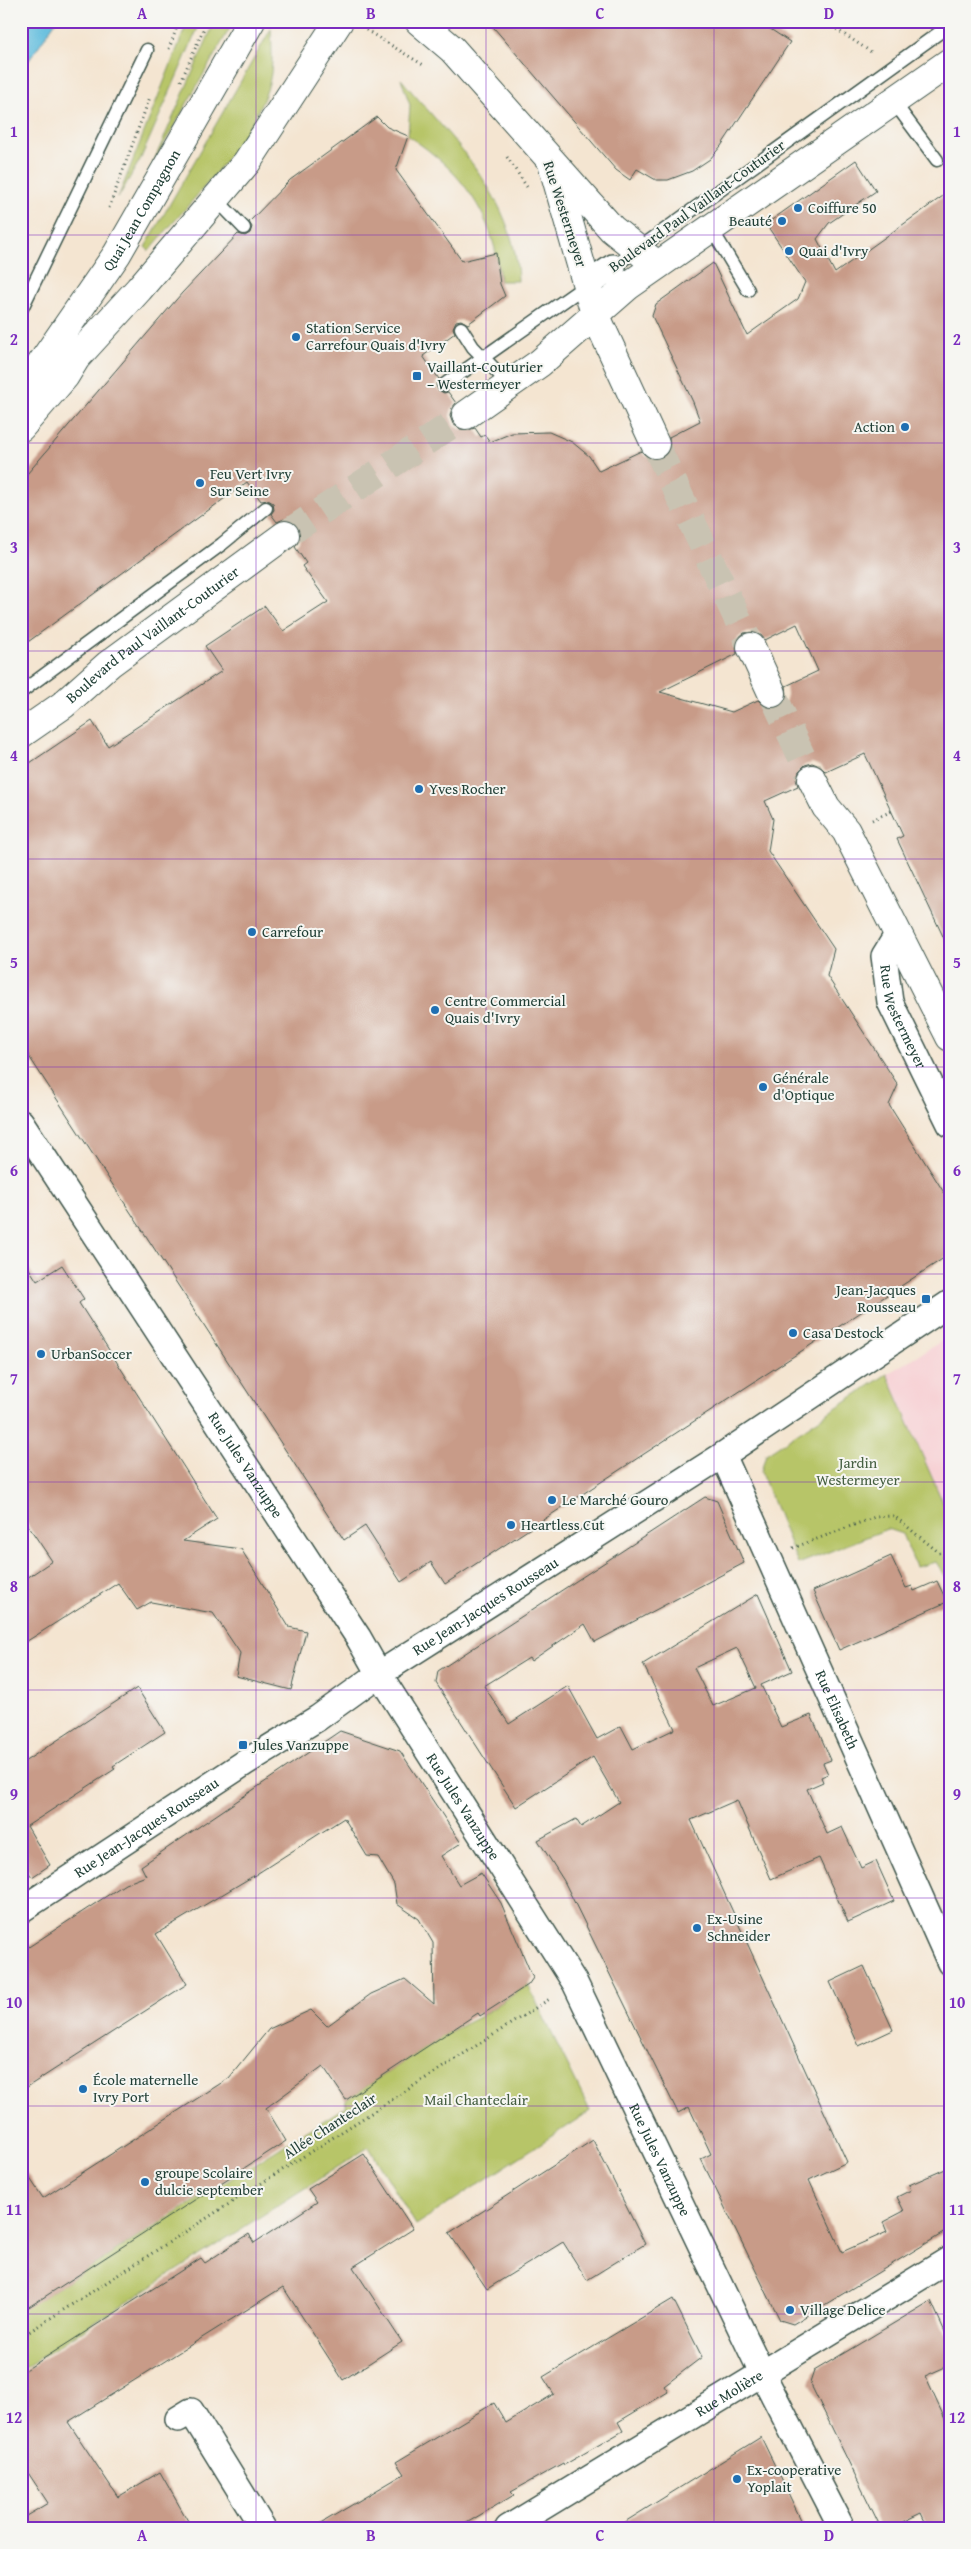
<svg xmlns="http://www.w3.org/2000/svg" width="971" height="2549" font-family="'Gentium Book Plus',serif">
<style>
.built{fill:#f7cfd3}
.green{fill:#b7c567;stroke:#6b814e}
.water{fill:#5fbcdd;stroke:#3f7c88}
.building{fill:#c89b88;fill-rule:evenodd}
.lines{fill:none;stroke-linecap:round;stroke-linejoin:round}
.secondary-tunnel{stroke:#c9c3b2;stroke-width:28;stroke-dasharray:28 14;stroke-linecap:butt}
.primary-tunnel{stroke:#c9c3b2;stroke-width:28;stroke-dasharray:28 14;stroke-linecap:butt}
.lane-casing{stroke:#3f564c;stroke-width:15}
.street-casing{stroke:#3f564c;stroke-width:28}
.secondary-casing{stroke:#3f564c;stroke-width:30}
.primary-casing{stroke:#3f564c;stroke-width:30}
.path{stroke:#3f564c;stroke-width:3;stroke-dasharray:1 4;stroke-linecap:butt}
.lane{stroke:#fff;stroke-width:12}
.street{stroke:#fff;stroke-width:25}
.secondary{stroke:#fff;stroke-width:28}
.primary{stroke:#fff;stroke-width:28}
.grid{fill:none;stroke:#7b2cbf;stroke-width:1;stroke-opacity:0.55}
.poi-dot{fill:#1f6fb2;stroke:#f6f6f2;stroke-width:2}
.labels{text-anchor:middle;stroke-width:4;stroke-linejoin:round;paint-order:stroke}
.street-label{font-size:15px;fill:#1f3d34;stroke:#f6f6f2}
.poi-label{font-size:15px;fill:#1f3d34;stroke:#f6f6f2;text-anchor:start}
.park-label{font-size:15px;fill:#455f41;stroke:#f6f6f2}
.neatline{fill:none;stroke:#7b2cbf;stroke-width:2}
.grid-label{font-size:16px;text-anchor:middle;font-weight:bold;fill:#7b2cbf}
</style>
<rect width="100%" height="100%" fill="#f6f6f2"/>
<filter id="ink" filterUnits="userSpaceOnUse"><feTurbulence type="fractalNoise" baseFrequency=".02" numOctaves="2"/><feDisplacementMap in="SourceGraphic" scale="10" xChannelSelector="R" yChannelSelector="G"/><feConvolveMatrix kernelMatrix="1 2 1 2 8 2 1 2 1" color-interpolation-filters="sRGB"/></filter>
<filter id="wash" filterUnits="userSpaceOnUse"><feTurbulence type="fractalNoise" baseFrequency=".0096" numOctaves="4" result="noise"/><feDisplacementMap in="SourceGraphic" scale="20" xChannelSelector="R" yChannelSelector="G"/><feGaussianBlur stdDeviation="1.12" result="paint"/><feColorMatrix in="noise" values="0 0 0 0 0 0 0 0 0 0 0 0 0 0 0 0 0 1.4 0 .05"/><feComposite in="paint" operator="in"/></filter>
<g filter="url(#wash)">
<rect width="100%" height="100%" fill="#f4e5d1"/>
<path class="built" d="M 950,1336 L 950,1519 L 887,1374 Z"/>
<path class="green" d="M 188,21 L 201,21 L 141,158 L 118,198 Z
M 215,21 L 234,21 L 153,163 Z
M 271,29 C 272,50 274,70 267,90 C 248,145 186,206 149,251 L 145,247 Z
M 401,79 C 451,139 516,197 518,281 L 500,281 C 495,215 462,171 408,136 L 410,105 Z
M 887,1374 L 950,1519 L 950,1584 L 936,1562 L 916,1567 L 902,1534 L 887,1529 L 798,1564 L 761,1472 L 766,1454 Z
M 528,1985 L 590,2111 L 416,2225 L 369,2147 L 21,2370 L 21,2311 L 345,2107 L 346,2100 L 449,2032 L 481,2016 Z"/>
<path class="water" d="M 21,21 L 56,21 L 21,72 Z"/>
<g id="blocks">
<path class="building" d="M 488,21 L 758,21 L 790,42 L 721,146 L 710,159 L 692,171 L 668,180 L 656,180 L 637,169 L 630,180 L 616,170 Z
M 377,117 L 387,127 L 408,136 L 396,170 L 462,261 L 496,253 L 500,284 L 505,296 L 468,324 L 461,320 L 456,321 L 453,328 L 455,333 L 423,356 L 439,379 L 436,385 L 438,390 L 444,393 L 448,392 L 456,403 L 452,408 L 450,416 L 453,424 L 460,429 L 468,430 L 475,428 L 481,437 L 485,435 L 490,442 L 512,433 L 549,432 L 572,442 L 589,456 L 599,471 L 641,451 L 646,456 L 653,459 L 662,458 L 667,453 L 670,446 L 669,437 L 700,421 L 693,402 L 652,316 L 656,304 L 713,263 L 747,335 L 798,299 L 805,282 L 766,224 L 856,160 L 876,191 L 829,223 L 817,239 L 835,273 L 950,191 L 950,951 L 897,839 L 903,836 L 865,754 L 826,772 L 820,766 L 812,763 L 805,765 L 799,771 L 796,779 L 798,786 L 765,801 L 773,819 L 768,851 L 834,949 L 827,976 L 898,1085 L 889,1105 L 950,1202 L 950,1254 L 445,1584 L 431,1562 L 401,1582 L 365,1526 L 344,1540 L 21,1044 L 21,769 L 92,721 L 108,746 L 222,671 L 205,646 L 265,606 L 283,631 L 328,602 L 302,566 L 306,563 L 295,547 L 299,541 L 301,534 L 298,526 L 291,521 L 284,519 L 277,522 L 271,514 L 274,510 L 273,503 L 268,500 L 261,501 L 247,482 L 21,647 L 21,481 L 182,293 L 238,234 L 245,236 L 250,233 L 252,227 L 249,222 L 290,180 ZM 797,624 L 818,671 L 786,686 L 787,695 L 785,702 L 779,707 L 770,708 L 763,705 L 758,700 L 732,712 L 660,692 L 737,654 L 736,645 L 738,638 L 744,633 L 753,632 L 760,634 L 765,640 Z
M 21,1256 L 37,1281 L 62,1265 L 84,1299 L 79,1303 L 217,1519 L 183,1541 L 241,1549 L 289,1627 L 306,1631 L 291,1690 L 236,1676 L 240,1653 L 213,1613 L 151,1602 L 137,1610 L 118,1583 L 21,1645 L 21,1582 L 52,1561 L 21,1515 Z
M 705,1497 L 717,1501 L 744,1563 L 595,1642 L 585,1624 L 531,1661 L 529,1658 L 484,1686 L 509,1724 L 568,1686 L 597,1739 L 621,1726 L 633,1749 L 675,1729 L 643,1664 L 758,1594 L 792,1671 L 761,1685 L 781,1727 L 811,1715 L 831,1760 L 823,1763 L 828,1774 L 821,1777 L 823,1782 L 807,1789 L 827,1834 L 842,1827 L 861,1868 L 876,1861 L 894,1901 L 848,1922 L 819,1858 L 771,1879 L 737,1800 L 691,1820 L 847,2162 L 809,2180 L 842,2252 L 887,2232 L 883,2222 L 904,2211 L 897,2197 L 911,2190 L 909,2185 L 950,2167 L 950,2229 L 793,2324 L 780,2320 L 701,2159 L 711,2154 L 689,2107 L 678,2113 L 564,1881 L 538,1840 L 576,1819 L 581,1827 L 619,1802 L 593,1757 L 516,1807 L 436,1683 L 438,1671 ZM 737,1648 L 756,1688 L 713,1706 L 694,1668 Z
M 891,1556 L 906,1588 L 912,1586 L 914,1591 L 937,1581 L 947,1602 L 839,1650 L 813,1591 Z
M 137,1688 L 165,1732 L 113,1766 L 115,1769 L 27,1826 L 50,1865 L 32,1877 L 21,1861 L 21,1764 Z
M 340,1731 L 400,1751 L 461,1843 L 441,1856 L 459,1885 L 481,1873 L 501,1903 L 533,1978 L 528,1985 L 480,2016 L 478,2013 L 346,2100 L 323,2066 L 266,2108 L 286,2141 L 21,2312 L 21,2165 L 43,2198 L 229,2078 L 269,2029 L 311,2010 L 327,2026 L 371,1994 L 405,1979 L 434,2004 L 433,1943 L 419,1919 L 397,1904 L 394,1884 L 378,1857 L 367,1856 L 344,1818 L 255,1875 L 156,1934 L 187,1984 L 21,2091 L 21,1952 L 125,1884 L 146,1876 L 141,1866 Z
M 864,1966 L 893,2030 L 859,2046 L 830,1982 Z
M 593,2140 L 645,2244 L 587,2280 L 563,2242 L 487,2289 L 449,2233 Z
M 364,2154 L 413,2229 L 353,2267 L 402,2342 L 343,2380 L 283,2287 L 68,2422 L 118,2497 L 160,2472 L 192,2528 L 21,2528 L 21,2519 L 48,2503 L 21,2462 L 21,2373 L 201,2258 L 205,2263 L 249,2234 L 254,2243 L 317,2202 L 308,2189 Z
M 673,2299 L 702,2357 L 664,2386 L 668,2392 L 618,2422 L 623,2431 L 564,2465 L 563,2463 L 511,2492 L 514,2495 L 458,2528 L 313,2528 L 404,2474 L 396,2462 L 494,2403 L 506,2423 L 554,2394 L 543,2377 Z
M 931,2301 L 950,2343 L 950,2365 L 925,2376 L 950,2430 L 950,2528 L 928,2528 L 921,2513 L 890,2528 L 881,2528 L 810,2383 L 814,2371 Z
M 761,2437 L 805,2528 L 615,2528 Z"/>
</g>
</g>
<g filter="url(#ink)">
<use href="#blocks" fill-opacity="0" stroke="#3f564c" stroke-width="1"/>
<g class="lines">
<path class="secondary-tunnel" d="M 655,444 L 751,647
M 772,693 L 812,779"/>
<path class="primary-tunnel" d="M 285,535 L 466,415"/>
<defs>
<path id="lane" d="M 893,101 L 937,160
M 216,199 L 244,228
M 711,228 L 748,290
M 613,267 L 950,25
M 21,310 L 147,50
M 461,328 L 473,347 L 509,384
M 444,385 L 588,284
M 21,692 L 222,544 L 266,508"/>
<g id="street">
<path d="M 588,284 L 613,267"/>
<path id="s1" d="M 897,935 L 884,956 L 890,1002 L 950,1124"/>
<path id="s2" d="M 21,1122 L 358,1637 L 379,1674 L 575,1983 L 762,2373 L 842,2528"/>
<path id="s3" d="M 723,1455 L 950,1963"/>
<path id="s4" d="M 21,1910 L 246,1762 L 318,1718 L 379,1674 L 723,1455 L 950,1303"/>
<path d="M 178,2419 L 191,2411 L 263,2528"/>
<path id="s5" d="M 508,2528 L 950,2259"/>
</g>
<path id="secondary" d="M 419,21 L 452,49 L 612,229 L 657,265
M 553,167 L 595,314 L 655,444
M 751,647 L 772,693
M 812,779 L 826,807 L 846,831 L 950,1037"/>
<g id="primary">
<path id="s6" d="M 21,393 L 117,254 L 251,21"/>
<path d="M 466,415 L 540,363 L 628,286 L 950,62"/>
<path d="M 21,427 L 65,376 L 76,358 L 139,289 L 247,162 L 339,21"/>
<path id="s7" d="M 21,734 L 63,705 L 109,664 L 285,535"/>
</g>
</defs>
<use href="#lane" class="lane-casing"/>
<use href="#street" class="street-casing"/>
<use href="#secondary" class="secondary-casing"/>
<use href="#primary" class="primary-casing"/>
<path class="path" d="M 824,21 L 874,54
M 366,30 L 425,66
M 169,49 L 179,21
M 181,81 L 207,21
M 507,157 L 527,187
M 109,208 L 150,97
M 872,820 L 892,811
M 793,1548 L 875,1517 L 894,1516 L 947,1559 L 950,1564
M 21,2337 L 551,1998"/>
<use href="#lane" class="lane"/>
<use href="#street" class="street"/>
<use href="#secondary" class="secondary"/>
<use href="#primary" class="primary"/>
</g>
</g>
<path class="grid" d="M 256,21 L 256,2528M 486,21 L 486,2528M 714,21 L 714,2528M 21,235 L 950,235M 21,443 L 950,443M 21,651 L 950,651M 21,859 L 950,859M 21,1067 L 950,1067M 21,1274 L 950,1274M 21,1482 L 950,1482M 21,1690 L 950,1690M 21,1898 L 950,1898M 21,2106 L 950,2106M 21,2314 L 950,2314"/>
<g class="poi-dot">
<circle cx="798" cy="208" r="5"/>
<circle cx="782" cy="221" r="5"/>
<circle cx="789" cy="251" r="5"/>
<circle cx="296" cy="337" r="5"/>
<rect x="412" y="371" width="10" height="10" rx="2.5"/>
<circle cx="905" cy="427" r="5"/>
<circle cx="200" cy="483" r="5"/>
<circle cx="419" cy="789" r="5"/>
<circle cx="252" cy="932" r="5"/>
<circle cx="435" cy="1010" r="5"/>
<circle cx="763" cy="1087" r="5"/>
<rect x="921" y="1294" width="10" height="10" rx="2.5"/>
<circle cx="793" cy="1333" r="5"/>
<circle cx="41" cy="1354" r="5"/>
<circle cx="552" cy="1500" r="5"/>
<circle cx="511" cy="1525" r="5"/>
<rect x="238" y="1740" width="10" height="10" rx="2.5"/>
<circle cx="697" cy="1928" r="5"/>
<circle cx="83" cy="2089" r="5"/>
<circle cx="145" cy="2182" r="5"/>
<circle cx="790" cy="2310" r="5"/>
<circle cx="737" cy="2479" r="5"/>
</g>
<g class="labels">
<g class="street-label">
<text transform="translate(697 206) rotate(-36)" y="5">Boulevard Paul Vaillant-Couturier</text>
<text dy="5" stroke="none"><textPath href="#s6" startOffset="219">Quai Jean Compagnon</textPath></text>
<text transform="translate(565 214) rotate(72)" y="5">Rue Westermeyer</text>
<text dy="5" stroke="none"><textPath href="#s7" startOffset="165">Boulevard Paul Vaillant-Couturier</textPath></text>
<text dy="5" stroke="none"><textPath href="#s1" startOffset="89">Rue Westermeyer</textPath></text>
<text dy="5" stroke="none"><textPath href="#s2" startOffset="410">Rue Jules Vanzuppe</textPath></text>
<text dy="5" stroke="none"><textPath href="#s4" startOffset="555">Rue Jean-Jacques Rousseau</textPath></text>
<text dy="5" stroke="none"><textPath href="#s3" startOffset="279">Rue Elisabeth</textPath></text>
<text dy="5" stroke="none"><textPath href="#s2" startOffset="815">Rue Jules Vanzuppe</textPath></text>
<text dy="5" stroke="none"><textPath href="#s4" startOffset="150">Rue Jean-Jacques Rousseau</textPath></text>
<text transform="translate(330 2126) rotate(-33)" y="5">Allée Chanteclair</text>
<text dy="5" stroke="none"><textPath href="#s2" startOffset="1220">Rue Jules Vanzuppe</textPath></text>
<text dy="5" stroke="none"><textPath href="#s5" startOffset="259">Rue Molière</textPath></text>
</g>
<g class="poi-label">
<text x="808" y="213">Coiffure 50</text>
<text x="772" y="226" text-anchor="end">Beauté</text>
<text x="799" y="256">Quai d'Ivry</text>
<text x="306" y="333">Station Service<tspan x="306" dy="17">Carrefour Quais d'Ivry</tspan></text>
<text x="427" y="372">Vaillant-Couturier<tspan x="427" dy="17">– Westermeyer</tspan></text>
<text x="895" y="432" text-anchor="end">Action</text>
<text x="210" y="479">Feu Vert Ivry<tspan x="210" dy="17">Sur Seine</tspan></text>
<text x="429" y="794">Yves Rocher</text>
<text x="262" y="937">Carrefour</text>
<text x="445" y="1006">Centre Commercial<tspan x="445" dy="17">Quais d'Ivry</tspan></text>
<text x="773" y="1083">Générale<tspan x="773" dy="17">d'Optique</tspan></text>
<text x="916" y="1295" text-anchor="end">Jean-Jacques<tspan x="916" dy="17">Rousseau</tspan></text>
<text x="803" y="1338">Casa Destock</text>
<text x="51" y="1359">UrbanSoccer</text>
<text x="562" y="1505">Le Marché Gouro</text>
<text x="521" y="1530">Heartless Cut</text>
<text x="253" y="1750">Jules Vanzuppe</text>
<text x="707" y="1924">Ex-Usine<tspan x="707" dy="17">Schneider</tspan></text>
<text x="93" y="2085">École maternelle<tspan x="93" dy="17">Ivry Port</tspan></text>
<text x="155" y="2178">groupe Scolaire<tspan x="155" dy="17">dulcie september</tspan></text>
<text x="800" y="2315">Village Delice</text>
<text x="747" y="2475">Ex-cooperative<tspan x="747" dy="17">Yoplait</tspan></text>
</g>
<g class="park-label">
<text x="858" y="1468">Jardin<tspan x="858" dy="17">Westermeyer</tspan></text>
<text x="476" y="2105">Mail Chanteclair</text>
</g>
</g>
<rect width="971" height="2549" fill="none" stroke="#f6f6f2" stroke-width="55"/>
<rect x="28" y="28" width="916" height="2494" class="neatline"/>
<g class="grid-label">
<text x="142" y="19">A</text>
<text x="371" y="19">B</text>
<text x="600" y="19">C</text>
<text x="829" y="19">D</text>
<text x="14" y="137">1</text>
<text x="957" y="137">1</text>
<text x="14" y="345">2</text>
<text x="957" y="345">2</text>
<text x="14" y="553">3</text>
<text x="957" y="553">3</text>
<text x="14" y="761">4</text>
<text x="957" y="761">4</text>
<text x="14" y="968">5</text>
<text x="957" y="968">5</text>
<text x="14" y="1176">6</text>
<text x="957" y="1176">6</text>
<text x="14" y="1384">7</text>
<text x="957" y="1384">7</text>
<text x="14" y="1592">8</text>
<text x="957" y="1592">8</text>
<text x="14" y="1800">9</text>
<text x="957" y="1800">9</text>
<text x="14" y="2008">10</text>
<text x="957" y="2008">10</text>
<text x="14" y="2215">11</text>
<text x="957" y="2215">11</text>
<text x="14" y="2423">12</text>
<text x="957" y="2423">12</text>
<text x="142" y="2541">A</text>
<text x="371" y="2541">B</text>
<text x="600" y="2541">C</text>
<text x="829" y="2541">D</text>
</g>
</svg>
